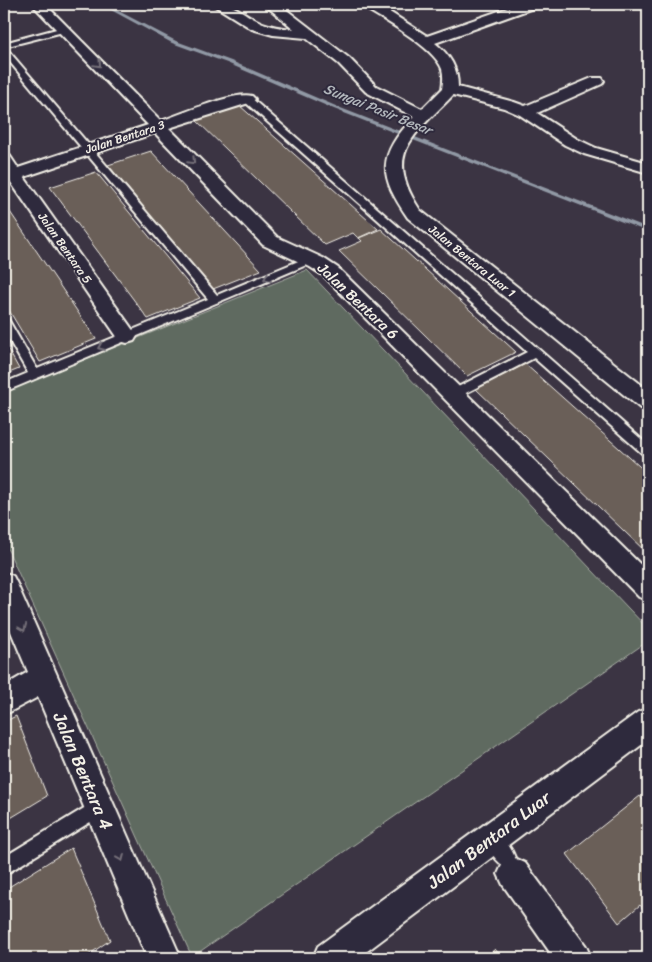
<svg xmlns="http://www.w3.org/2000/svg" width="652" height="962" font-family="Sriracha,sans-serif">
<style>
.green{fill:#5e6b61;stroke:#a9aea4}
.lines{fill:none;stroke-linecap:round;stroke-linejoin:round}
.stream{fill:#9199a5;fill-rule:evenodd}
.building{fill:#6a5e59;stroke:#f4f1e8}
.lane-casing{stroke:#f4f1e8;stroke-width:4}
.street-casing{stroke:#f4f1e8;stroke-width:4}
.lane{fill:#2f2a3d;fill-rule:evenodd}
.street{fill:#2f2a3d;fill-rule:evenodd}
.oneway{stroke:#747079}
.labels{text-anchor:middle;stroke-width:4;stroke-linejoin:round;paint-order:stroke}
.far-street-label{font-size:12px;fill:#f4f1e8;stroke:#2f2a3d}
.far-water-label{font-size:14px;font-style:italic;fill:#b2b7bc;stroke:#2f2a3d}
.street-label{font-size:15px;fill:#f4f1e8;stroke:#2f2a3d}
.near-street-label{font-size:18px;fill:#f4f1e8;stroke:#2f2a3d}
</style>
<rect width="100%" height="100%" fill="#3b3443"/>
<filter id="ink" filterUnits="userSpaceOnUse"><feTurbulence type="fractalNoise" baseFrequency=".02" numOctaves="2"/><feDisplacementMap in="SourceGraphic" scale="10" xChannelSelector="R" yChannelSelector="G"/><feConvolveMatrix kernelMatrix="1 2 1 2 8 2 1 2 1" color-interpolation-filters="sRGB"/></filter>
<g filter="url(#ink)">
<path class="green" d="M 307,270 L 648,629 L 648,641 L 192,957 L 4,541 L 4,392 Z"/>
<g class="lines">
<path class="stream" d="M 100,4 L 105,4 L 176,41 L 231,61 L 338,107 L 648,228 L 648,232 L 334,109 L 227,63 L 172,43 Z"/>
</g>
<path class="building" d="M 239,105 L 378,229 L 358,238 L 353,233 L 325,245 L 195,119 Z
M 151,151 L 261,270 L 213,289 L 108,165 Z
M 96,172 L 200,298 L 148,319 L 50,187 Z
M 4,203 L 96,339 L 40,362 L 4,302 Z
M 381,229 L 516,352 L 467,376 L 339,251 L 362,241 L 359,238 Z
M 4,342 L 19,369 L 4,375 Z
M 525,364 L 648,474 L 648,554 L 476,389 Z
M 16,716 L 47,796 L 4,822 L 4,722 Z
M 640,796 L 648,806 L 648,915 L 640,905 L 619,923 L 567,854 Z
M 71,848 L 110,940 L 84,958 L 4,958 L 4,890 Z
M 495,949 L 502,958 L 485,958 Z"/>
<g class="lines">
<defs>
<path id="lane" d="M 64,27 L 67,27 L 67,31 L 4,47 L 4,43 Z
M 4,49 L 7,49 L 217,295 L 308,257 L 316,257 L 316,261 L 4,392 L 4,383 L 28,373 L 4,331 L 4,318 L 8,319 L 37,369 L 208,299 L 4,55 Z
M 244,97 L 250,97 L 648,445 L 648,457 L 644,455 L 534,358 L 458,397 L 450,397 L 448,394 L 450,391 L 527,352 L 244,101 Z
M 99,799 L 105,801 L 107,807 L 105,813 L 4,875 L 4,857 Z
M 492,830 C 503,834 512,849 516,860 L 514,866 L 508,868 C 497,864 488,849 484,838 L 486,832 Z"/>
<path id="street" d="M 32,4 L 45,4 L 161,121 C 181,114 235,91 252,96 L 255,99 L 252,102 L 169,128 L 277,237 L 323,258 L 338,268 L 648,572 L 648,601 L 639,597 L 324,276 L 310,267 L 263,245 L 155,133 L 24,177 L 137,336 L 134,341 L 127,343 L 120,341 L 10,181 L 4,183 L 4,155 L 10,156 L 18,168 L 148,125 Z
M 212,4 C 237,2 242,15 263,23 C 273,27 283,28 294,29 L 264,4 L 279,4 L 349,58 L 376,86 L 422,109 L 442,89 C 443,83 444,76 442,69 C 434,47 384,20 363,7 L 362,4 L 377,4 L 427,36 L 519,4 L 534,4 L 533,8 L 435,43 C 450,55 458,68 458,87 L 514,102 L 525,106 L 592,78 L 602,78 L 604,81 L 602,84 L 537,113 L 577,139 L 596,148 L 648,163 L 648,173 L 584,154 L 565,145 L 520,115 L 504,108 L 453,95 C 414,136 382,153 420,210 L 648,390 L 648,410 L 640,408 L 408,218 C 378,175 377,156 414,117 L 366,92 L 339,64 L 306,38 L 273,35 L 252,29 Z
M 4,572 L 13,576 L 17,584 L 181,958 L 147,958 L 38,697 L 4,715 L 4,686 L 28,672 L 4,615 Z
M 648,708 L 648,740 L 358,958 L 313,958 L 318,946 L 638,712 Z
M 514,858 L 525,863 L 586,946 L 591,958 L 554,958 L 503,885 L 498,874 L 503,863 Z"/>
</defs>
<use href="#lane" class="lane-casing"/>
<use href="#street" class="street-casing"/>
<use href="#lane" class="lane"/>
<use href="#street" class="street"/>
</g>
<defs><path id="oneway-chevron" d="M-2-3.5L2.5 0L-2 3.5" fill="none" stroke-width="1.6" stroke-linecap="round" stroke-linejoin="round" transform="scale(1.25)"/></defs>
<g class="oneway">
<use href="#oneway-chevron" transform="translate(98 64) rotate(46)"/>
<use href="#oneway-chevron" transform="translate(192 161) rotate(46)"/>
<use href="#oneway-chevron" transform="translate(267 278) rotate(157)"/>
<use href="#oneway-chevron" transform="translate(101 347) rotate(157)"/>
<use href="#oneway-chevron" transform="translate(23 628) rotate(67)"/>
<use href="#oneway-chevron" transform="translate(121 858) rotate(67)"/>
</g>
</g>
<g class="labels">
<g class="far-street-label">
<text transform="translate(125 137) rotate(-18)" y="4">Jalan Bentara 3</text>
<text transform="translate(65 248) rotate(55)" y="4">Jalan Bentara 5</text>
<text transform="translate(472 261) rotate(39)" y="4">Jalan Bentara Luar 1</text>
</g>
<g class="far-water-label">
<text transform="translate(378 109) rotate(22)" y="5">Sungai Pasir Besar</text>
</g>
<g class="street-label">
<text transform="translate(358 301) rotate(43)" y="5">Jalan Bentara 6</text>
</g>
<g class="near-street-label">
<text transform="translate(83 771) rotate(67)" y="6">Jalan Bentara 4</text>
<text transform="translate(489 840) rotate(-37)" y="6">Jalan Bentara Luar</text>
</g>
</g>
<rect width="652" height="962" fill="none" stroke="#2f2a3d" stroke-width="20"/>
<rect x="10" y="10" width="632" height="942" fill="none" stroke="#f4f1e8" stroke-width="2" filter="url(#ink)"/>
</svg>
